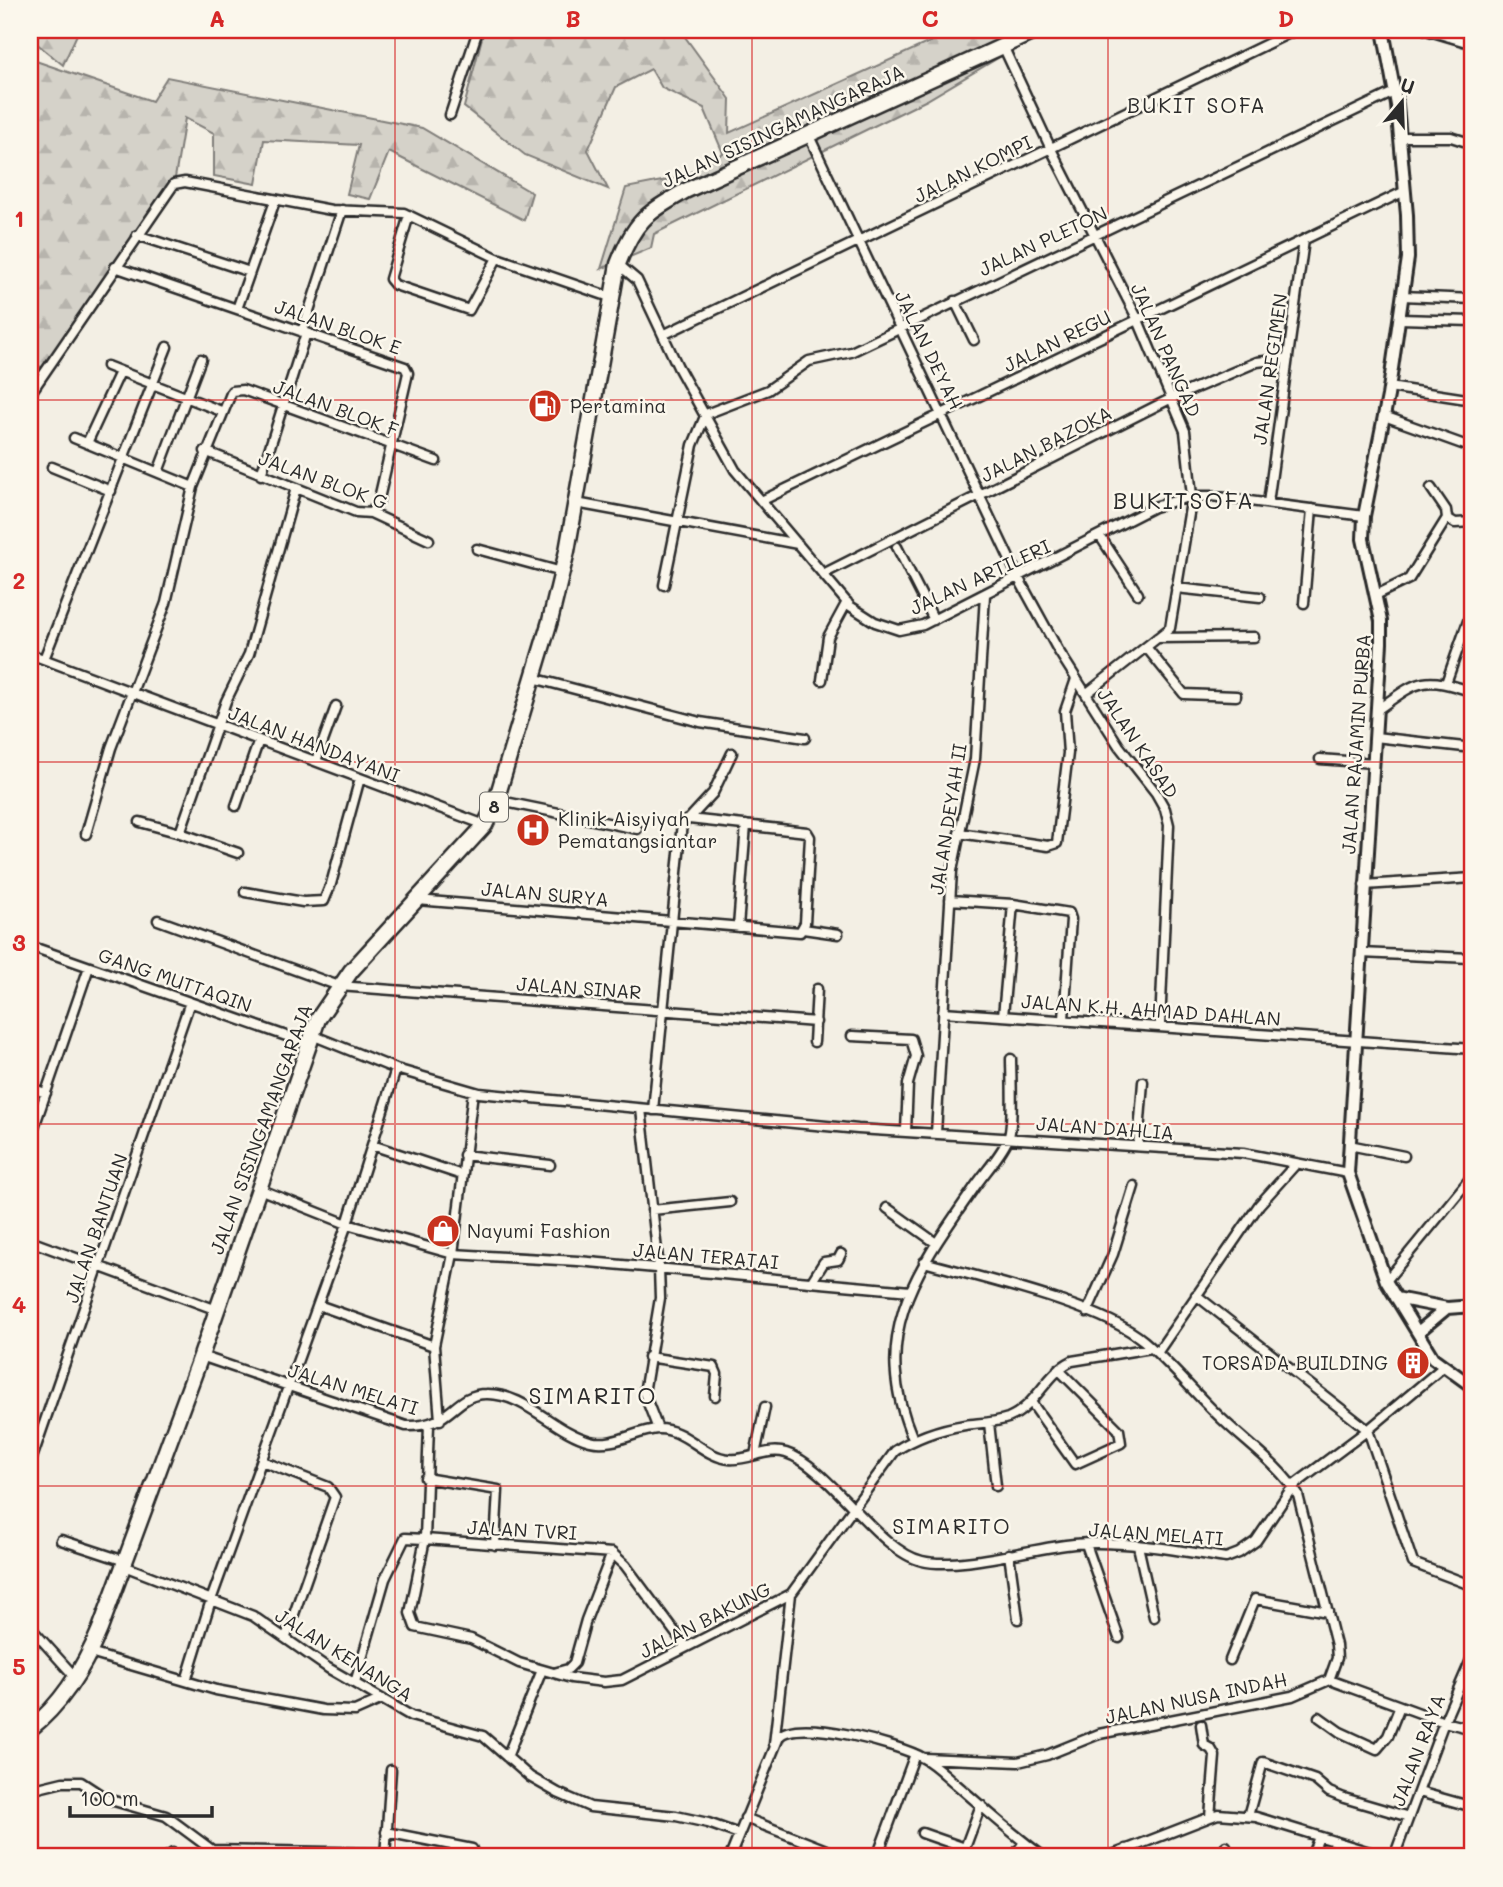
<svg xmlns="http://www.w3.org/2000/svg" width="1503" height="1887" font-family="Mali,sans-serif">
<style>
.forest{fill:url(#forest-firs);stroke:#807e7a;stroke-width:2}
.lines{fill:none;stroke-linecap:round;stroke-linejoin:round}
.minor-casing{stroke:#2b2b2b;stroke-width:13}
.tertiary-casing{stroke:#2b2b2b;stroke-width:16}
.trunk-casing{stroke:#2b2b2b;stroke-width:19}
.minor{stroke:#fbf7ec;stroke-width:8}
.tertiary{stroke:#fbf7ec;stroke-width:10}
.trunk{stroke:#fbf7ec;stroke-width:14}
.grid{fill:none;stroke:#d62828;stroke-width:2;stroke-opacity:0.55}
.labels{text-anchor:middle;stroke-width:5;stroke-linejoin:round;paint-order:stroke}
.shield{fill:#fbf7ec;stroke:#696865;stroke-width:2}
.shield-label{font-size:18px;font-weight:bold;fill:#2b2b2b}
.street-label{font-size:19px;fill:#2b2b2b;stroke:#fbf7ec}
.poi-label{font-size:19px;fill:#2b2b2b;stroke:#fbf7ec;text-anchor:start}
.neighbourhood-label{font-size:21px;letter-spacing:2px;fill:#2b2b2b;stroke:#fbf7ec}
.quarter-label{font-size:23px;letter-spacing:2px;fill:#2b2b2b;stroke:#fbf7ec}
.neatline{fill:none;stroke:#d62828;stroke-width:2.5}
.grid-label{font-size:23px;text-anchor:middle;font-weight:bold;fill:#d62828}
</style>
<defs>
<pattern id="forest-firs" width="22" height="20" patternUnits="userSpaceOnUse" patternTransform="scale(1.75)"><rect width="22" height="20" fill="#d5d2c9"/><path d="M5 1l3.5 6h-7zM16 11l3.5 6h-7z" fill="#b7b4ad"/></pattern>
</defs>
<rect width="100%" height="100%" fill="#f3efe4"/>
<filter id="ink" filterUnits="userSpaceOnUse"><feTurbulence type="fractalNoise" baseFrequency=".0143" numOctaves="2"/><feDisplacementMap in="SourceGraphic" scale="14" xChannelSelector="R" yChannelSelector="G"/><feConvolveMatrix kernelMatrix="1 2 1 2 8 2 1 2 1" color-interpolation-filters="sRGB"/></filter>
<g filter="url(#ink)">
<path class="forest" d="M 30,30 L 79,30 L 63,65 L 30,38 Z
M 484,30 L 680,30 L 730,99 L 729,133 L 956,30 L 1011,30 L 1018,46 L 927,100 L 654,234 L 651,248 L 601,269 L 626,188 L 682,177 L 723,153 L 704,108 L 662,88 L 651,69 L 616,87 L 588,150 L 608,189 L 525,155 L 464,107 Z
M 30,59 L 152,101 L 167,77 L 422,128 L 532,193 L 524,220 L 389,152 L 370,199 L 347,194 L 359,145 L 264,140 L 256,184 L 214,176 L 214,133 L 185,118 L 174,184 L 46,369 L 30,363 Z"/>
<g class="lines">
<defs>
<path id="minor" d="M 1426,30 L 1473,44
M 1003,46 L 1051,149 L 1138,320 L 1185,431 L 1192,496 L 1170,628 L 1086,694
M 450,115 L 478,30
M 809,136 L 1019,579 L 1058,650 L 1119,746 L 1156,793 L 1165,809 L 1169,825 L 1160,1025
M 1400,137 L 1451,137 L 1473,144
M 409,215 L 390,279 L 395,285 L 469,310 L 497,258
M 137,235 L 250,272
M 618,264 L 637,280 L 678,367 L 735,470 L 850,606 L 875,622 L 899,630 L 923,625 L 1154,507 L 1192,496 L 1211,496 L 1364,516
M 115,267 L 405,367 L 408,373 L 378,503 L 371,513
M 1402,296 L 1473,299
M 955,301 L 974,340
M 237,309 L 275,201
M 1399,319 L 1473,321
M 302,332 L 342,210
M 663,335 L 1296,30
M 107,366 L 221,411
M 1389,387 L 1473,400
M 30,394 L 174,184 L 185,182 L 331,210 L 404,213 L 497,258 L 613,298
M 1384,416 L 1473,448
M 74,438 L 193,487
M 87,443 L 120,372
M 205,451 L 356,512 L 371,513 L 429,540
M 52,467 L 111,491
M 158,472 L 201,359
M 261,475 L 306,333
M 761,501 L 1405,191
M 576,503 L 798,544
M 1268,503 L 1304,240
M 1447,518 L 1455,523 L 1473,522
M 1100,536 L 1138,594
M 897,547 L 934,620
M 477,549 L 562,572
M 823,574 L 1172,398 L 1257,362 L 1288,358
M 664,585 L 693,445 L 706,414 L 768,390 L 809,361 L 851,352 L 1394,92
M 1176,588 L 1260,597
M 1376,595 L 1409,579 L 1447,518 L 1446,510 L 1431,488
M 1304,603 L 1312,509
M 1157,638 L 1254,637
M 1146,647 L 1184,694 L 1236,696
M 30,654 L 485,825
M 44,659 L 167,347
M 533,678 L 700,722 L 805,738
M 822,680 L 828,637 L 847,602
M 1446,683 L 1473,607
M 1377,710 C 1419,680 1422,675 1473,692
M 1375,737 L 1473,748
M 1469,748 L 1473,732
M 1320,759 L 1373,763
M 316,761 L 336,706
M 496,800 L 637,829
M 236,806 L 259,740
M 689,819 L 713,793 L 732,753
M 140,822 L 180,833
M 959,833 L 1048,846 L 1057,843 L 1068,753 L 1065,711 L 1076,679
M 86,834 L 111,748 L 166,603 L 193,487 L 232,391 L 243,390 L 436,461
M 238,853 L 180,833 L 226,701 L 249,654 L 296,488
M 1364,885 L 1473,878
M 245,892 L 303,902 L 324,901 L 331,884 L 360,778
M 417,900 C 545,910 672,921 800,932 L 805,923 L 810,837 L 807,832 L 689,819 L 682,823 L 653,1110
M 950,900 L 1013,904 L 1069,913 L 1071,919 L 1064,1019
M 158,920 L 339,986 L 816,1022
M 738,927 L 746,825
M 803,929 L 838,934
M 30,946 L 309,1044
M 1361,953 L 1470,958
M 943,1012 L 1473,1049
M 1003,1016 L 1013,904
M 312,1035 L 396,1069 L 479,1093 L 858,1129 L 1243,1153 L 1348,1173
M 852,1036 L 911,1039 L 916,1056 L 908,1084 L 906,1131
M 814,1042 L 817,989
M 30,1088 L 46,1093
M 641,1109 L 659,1268 L 660,1298 L 644,1393 L 658,1429
M 936,1133 L 952,871 L 975,759 L 985,595
M 30,1139 L 89,967
M 372,1145 L 462,1175
M 1349,1145 L 1404,1156
M 1138,1146 L 1143,1082
M 464,1155 L 550,1165
M 259,1189 L 347,1224 L 453,1254 L 578,1261 L 910,1291
M 887,1208 L 936,1243
M 652,1210 L 730,1202
M 30,1241 L 217,1310
M 812,1281 L 824,1262 L 838,1260 L 841,1254
M 1386,1281 L 1473,1175
M 1196,1295 L 1368,1430 L 1413,1563 L 1473,1586
M 318,1305 L 434,1346
M 1087,1312 L 1113,1254 L 1134,1186
M 1157,1353 L 1259,1205 L 1295,1165
M 201,1356 L 406,1426 C 452,1428 453,1394 486,1394 C 525,1393 553,1431 590,1441 C 613,1447 635,1431 657,1429 C 684,1427 703,1457 729,1459 C 749,1461 767,1447 786,1453 C 829,1466 878,1551 922,1561 C 960,1570 1032,1548 1074,1544 C 1123,1540 1177,1550 1226,1558 L 1239,1553 L 1256,1541 L 1293,1486 L 1368,1430 L 1443,1367
M 648,1357 L 714,1367 L 717,1374 L 715,1396
M 1031,1402 L 1075,1464 L 1121,1443 L 1119,1430 L 1058,1369
M 440,1420 L 434,1346 L 453,1254 L 473,1092
M 989,1423 L 996,1486
M 429,1425 L 425,1539 L 612,1553 L 625,1565 L 686,1647
M 913,1439 C 869,1336 914,1274 972,1191 C 983,1174 1000,1157 1008,1139 C 1014,1127 1011,1075 1011,1059
M 755,1455 L 765,1407
M 262,1461 L 328,1487 L 335,1497 L 286,1637
M 30,1464 L 190,1002
M 425,1478 L 498,1490 L 495,1545
M 61,1540 L 125,1561
M 1086,1544 L 1119,1638
M 1138,1546 L 1154,1617
M 1009,1554 L 1018,1619
M 124,1566 L 253,1616 L 328,1668 L 411,1716 L 483,1736 L 530,1777 L 558,1793 L 590,1807 L 676,1816 L 708,1823 L 739,1834
M 30,1627 L 76,1678
M 90,1653 L 216,1690 L 323,1710 L 355,1711 L 382,1699
M 1230,1660 L 1255,1599 L 1328,1612
M 554,1673 L 568,1669 L 574,1663 L 586,1620 L 612,1553
M 186,1681 L 211,1600 L 347,1224 L 396,1069
M 1335,1682 L 1444,1722 L 1473,1729
M 355,1683 L 385,1579 L 405,1538 L 425,1539 L 410,1613 L 415,1627 L 471,1639 L 519,1663 L 571,1678 L 604,1682 L 622,1680 L 791,1594 L 895,1451 C 916,1437 940,1429 965,1425 C 979,1423 994,1423 1008,1418 C 1036,1407 1045,1374 1072,1361 L 1151,1348
M 1319,1717 L 1340,1732 L 1377,1749 L 1388,1736 L 1400,1706
M 1201,1725 L 1204,1745 L 1211,1749 L 1215,1756 L 1210,1817
M 774,1744 L 791,1594
M 507,1757 L 542,1670
M 924,1758 L 1018,1762 L 1047,1755 L 1099,1734 L 1292,1696 L 1329,1680 L 1337,1658 L 1336,1645 L 1298,1495 C 1279,1465 1249,1445 1223,1420 C 1196,1395 1172,1365 1144,1341 C 1101,1305 981,1278 924,1262
M 30,1790 L 63,1782 L 81,1782 L 107,1799 L 166,1816 L 212,1850
M 1419,1792 L 1473,1807
M 1248,1816 L 1263,1762 L 1315,1780 L 1329,1792 L 1344,1798 L 1409,1817
M 745,1818 L 844,1857
M 386,1832 L 472,1849
M 922,1833 L 965,1848 L 981,1805
M 1126,1849 L 1137,1857
M 212,1850 L 385,1853
M 167,1857 L 173,1853
M 385,1857 L 391,1770
M 730,1857 L 779,1737 C 796,1716 901,1745 923,1758 C 935,1764 946,1776 957,1785 C 985,1809 1013,1835 1044,1857
M 877,1857 L 915,1754
M 1014,1857 L 1024,1842
M 1107,1857 L 1218,1814 L 1256,1817 L 1386,1857
M 1223,1857 L 1226,1846
M 1311,1857 L 1319,1837
M 1394,1857 L 1444,1722 L 1473,1655"/>
<path id="tertiary" d="M 1383,30 L 1397,105 L 1407,215 L 1408,258 L 1388,396 L 1364,516 L 1363,539 L 1381,621 L 1381,643 L 1348,1173 L 1386,1281 L 1433,1358 L 1473,1387
M 1396,1298 L 1447,1308 L 1473,1306
M 1418,1332 L 1447,1308"/>
<path id="trunk" d="M 30,1729 C 63,1703 84,1668 100,1629 L 201,1356 L 318,1019 L 351,971 L 485,825 L 495,804 L 550,621 L 567,551 L 618,264 C 635,220 646,214 685,191 L 1038,30"/>
</defs>
<use href="#minor" class="minor-casing"/>
<use href="#tertiary" class="tertiary-casing"/>
<use href="#trunk" class="trunk-casing"/>
<use href="#minor" class="minor"/>
<use href="#tertiary" class="tertiary"/>
<use href="#trunk" class="trunk"/>
</g>
</g>
<path class="grid" d="M 395,30 L 395,1857M 752,30 L 752,1857M 1108,30 L 1108,1857M 30,400 L 1473,400M 30,762 L 1473,762M 30,1124 L 1473,1124M 30,1486 L 1473,1486"/>
<defs>
<symbol id="fuel-disc" viewBox="-11 -11 22 22"><circle r="9.5" fill="#c8321e" stroke="#fbf7ec"/><path d="M-5.5-6h7V0h2V4h1.3V-2.5L3-4.5l.8-.8L6-3V5H2.5V1h-1V6h-7ZM-4.2-4.7v3.2H.2V-4.7Z" fill="#fff"/></symbol>
<symbol id="hospital-disc" viewBox="-11 -11 22 22"><circle r="9.5" fill="#c8321e" stroke="#fbf7ec"/><path d="M-5-5h3v3.5h4V-5h3V5h-3V1.5h-4V5h-3Z" fill="#fff"/></symbol>
<symbol id="shop-disc" viewBox="-11 -11 22 22"><circle r="9.5" fill="#c8321e" stroke="#fbf7ec"/><path d="M-5-2.5h2.3a2.7 3.5 0 0 1 5.4 0H5L5.5 6h-11ZM-1.5-2.5h3a1.5 2.3 0 0 0-3 0Z" fill="#fff"/></symbol>
<symbol id="building-disc" viewBox="-11 -11 22 22"><circle r="9.5" fill="#c8321e" stroke="#fbf7ec"/><path d="M-4-6H4V6H1V3H-1V6H-4ZM-2.5-4.3h1.7v1.8h-1.7ZM.8-4.3h1.7v1.8H.8ZM-2.5-1h1.7V.8h-1.7ZM.8-1h1.7V.8H.8Z" fill="#fff"/></symbol>
</defs>
<g fill-rule="evenodd">
<use href="#fuel-disc" x="526" y="387" width="38" height="38"/>
<use href="#hospital-disc" x="514" y="811" width="38" height="38"/>
<use href="#shop-disc" x="424" y="1212" width="38" height="38"/>
<use href="#building-disc" x="1394" y="1344" width="38" height="38"/>
</g>
<g class="labels">
<rect class="shield" x="480" y="792.5" width="28" height="29" rx="5"/>
<g class="shield-label">
<text x="494" y="813">8</text>
</g>
<g class="street-label">
<text transform="translate(783 126) rotate(-25)" y="7">JALAN SISINGAMANGARAJA</text>
<text transform="translate(973 169) rotate(-26)" y="7">JALAN KOMPI</text>
<text transform="translate(1043 241) rotate(-25)" y="7">JALAN PLETON</text>
<text transform="translate(338 327) rotate(19)" y="7">JALAN BLOK E</text>
<text transform="translate(1057 341) rotate(-26)" y="7">JALAN REGU</text>
<text transform="translate(929 350) rotate(64)" y="7">JALAN DEYAH</text>
<text transform="translate(1166 350) rotate(66)" y="7">JALAN PANGAD</text>
<text transform="translate(1270 369) rotate(-82)" y="7">JALAN REGIMEN</text>
<text transform="translate(336 408) rotate(20)" y="7">JALAN BLOK F</text>
<text transform="translate(1046 444) rotate(-27)" y="7">JALAN BAZOKA</text>
<text transform="translate(323 480) rotate(20)" y="7">JALAN BLOK G</text>
<text transform="translate(980 577) rotate(-25)" y="7">JALAN ARTILERI</text>
<text transform="translate(1138 743) rotate(56)" y="7">JALAN KASAD</text>
<text transform="translate(314 744) rotate(21)" y="7">JALAN HANDAYANI</text>
<text transform="translate(1356 744) rotate(-86)" y="7">JALAN RAJAMIN PURBA</text>
<text transform="translate(948 819) rotate(-81)" y="7">JALAN DEYAH II</text>
<text transform="translate(545 894) rotate(5)" y="7">JALAN SURYA</text>
<text transform="translate(175 980) rotate(19)" y="7">GANG MUTTAQIN</text>
<text transform="translate(579 988) rotate(4)" y="7">JALAN SINAR</text>
<text transform="translate(1151 1010) rotate(4)" y="7">JALAN K.H. AHMAD DAHLAN</text>
<text transform="translate(1105 1128) rotate(4)" y="7">JALAN DAHLIA</text>
<text transform="translate(261 1129) rotate(-70)" y="7">JALAN SISINGAMANGARAJA</text>
<text transform="translate(96 1228) rotate(-71)" y="7">JALAN BANTUAN</text>
<text transform="translate(706 1256) rotate(5)" y="7">JALAN TERATAI</text>
<text transform="translate(353 1389) rotate(17)" y="7">JALAN MELATI</text>
<text transform="translate(522 1530) rotate(3)" y="7">JALAN TVRI</text>
<text transform="translate(1156 1534) rotate(4)" y="7">JALAN MELATI</text>
<text transform="translate(705 1620) rotate(-27)" y="7">JALAN BAKUNG</text>
<text transform="translate(344 1655) rotate(32)" y="7">JALAN KENANGA</text>
<text transform="translate(1196 1698) rotate(-12)" y="7">JALAN NUSA INDAH</text>
<text transform="translate(1418 1750) rotate(-69)" y="7">JALAN RAYA</text>
</g>
<g class="poi-label">
<text x="570" y="413">Pertamina</text>
<text x="558" y="826">Klinik Aisyiyah<tspan x="558" dy="22">Pematangsiantar</tspan></text>
<text x="467" y="1238">Nayumi Fashion</text>
<text x="1388" y="1370" text-anchor="end">TORSADA BUILDING</text>
</g>
<g class="neighbourhood-label">
<text x="1197" y="113">BUKIT SOFA</text>
<text x="952" y="1534">SIMARITO</text>
</g>
<g class="quarter-label">
<text x="1184" y="509">BUKITSOFA</text>
<text x="593" y="1404">SIMARITO</text>
</g>
</g>
<rect width="1503" height="1887" fill="none" stroke="#fbf7ec" stroke-width="77"/>
<g transform="translate(1402 102) rotate(19)" stroke="#fbf7ec" stroke-width="5" paint-order="stroke">
<path d="M0-5L12 26L0 18L-12 26Z" fill="#2b2b2b"/>
<text y="-10" font-size="19" font-weight="bold" text-anchor="middle" fill="#2b2b2b">U</text>
</g>
<path d="M70 1806v10h142v-10" fill="none" stroke="#2b2b2b" stroke-width="3.5"/>
<text x="80" y="1806" font-size="21" fill="#2b2b2b" stroke="#fbf7ec" stroke-width="5" paint-order="stroke">100 m</text>
<rect x="38" y="38" width="1426" height="1810" class="neatline"/>
<g class="grid-label">
<text x="217" y="27">A</text>
<text x="573" y="27">B</text>
<text x="930" y="27">C</text>
<text x="1286" y="27">D</text>
<text x="19" y="227">1</text>
<text x="19" y="589">2</text>
<text x="19" y="951">3</text>
<text x="19" y="1313">4</text>
<text x="19" y="1675">5</text>
</g>
</svg>
